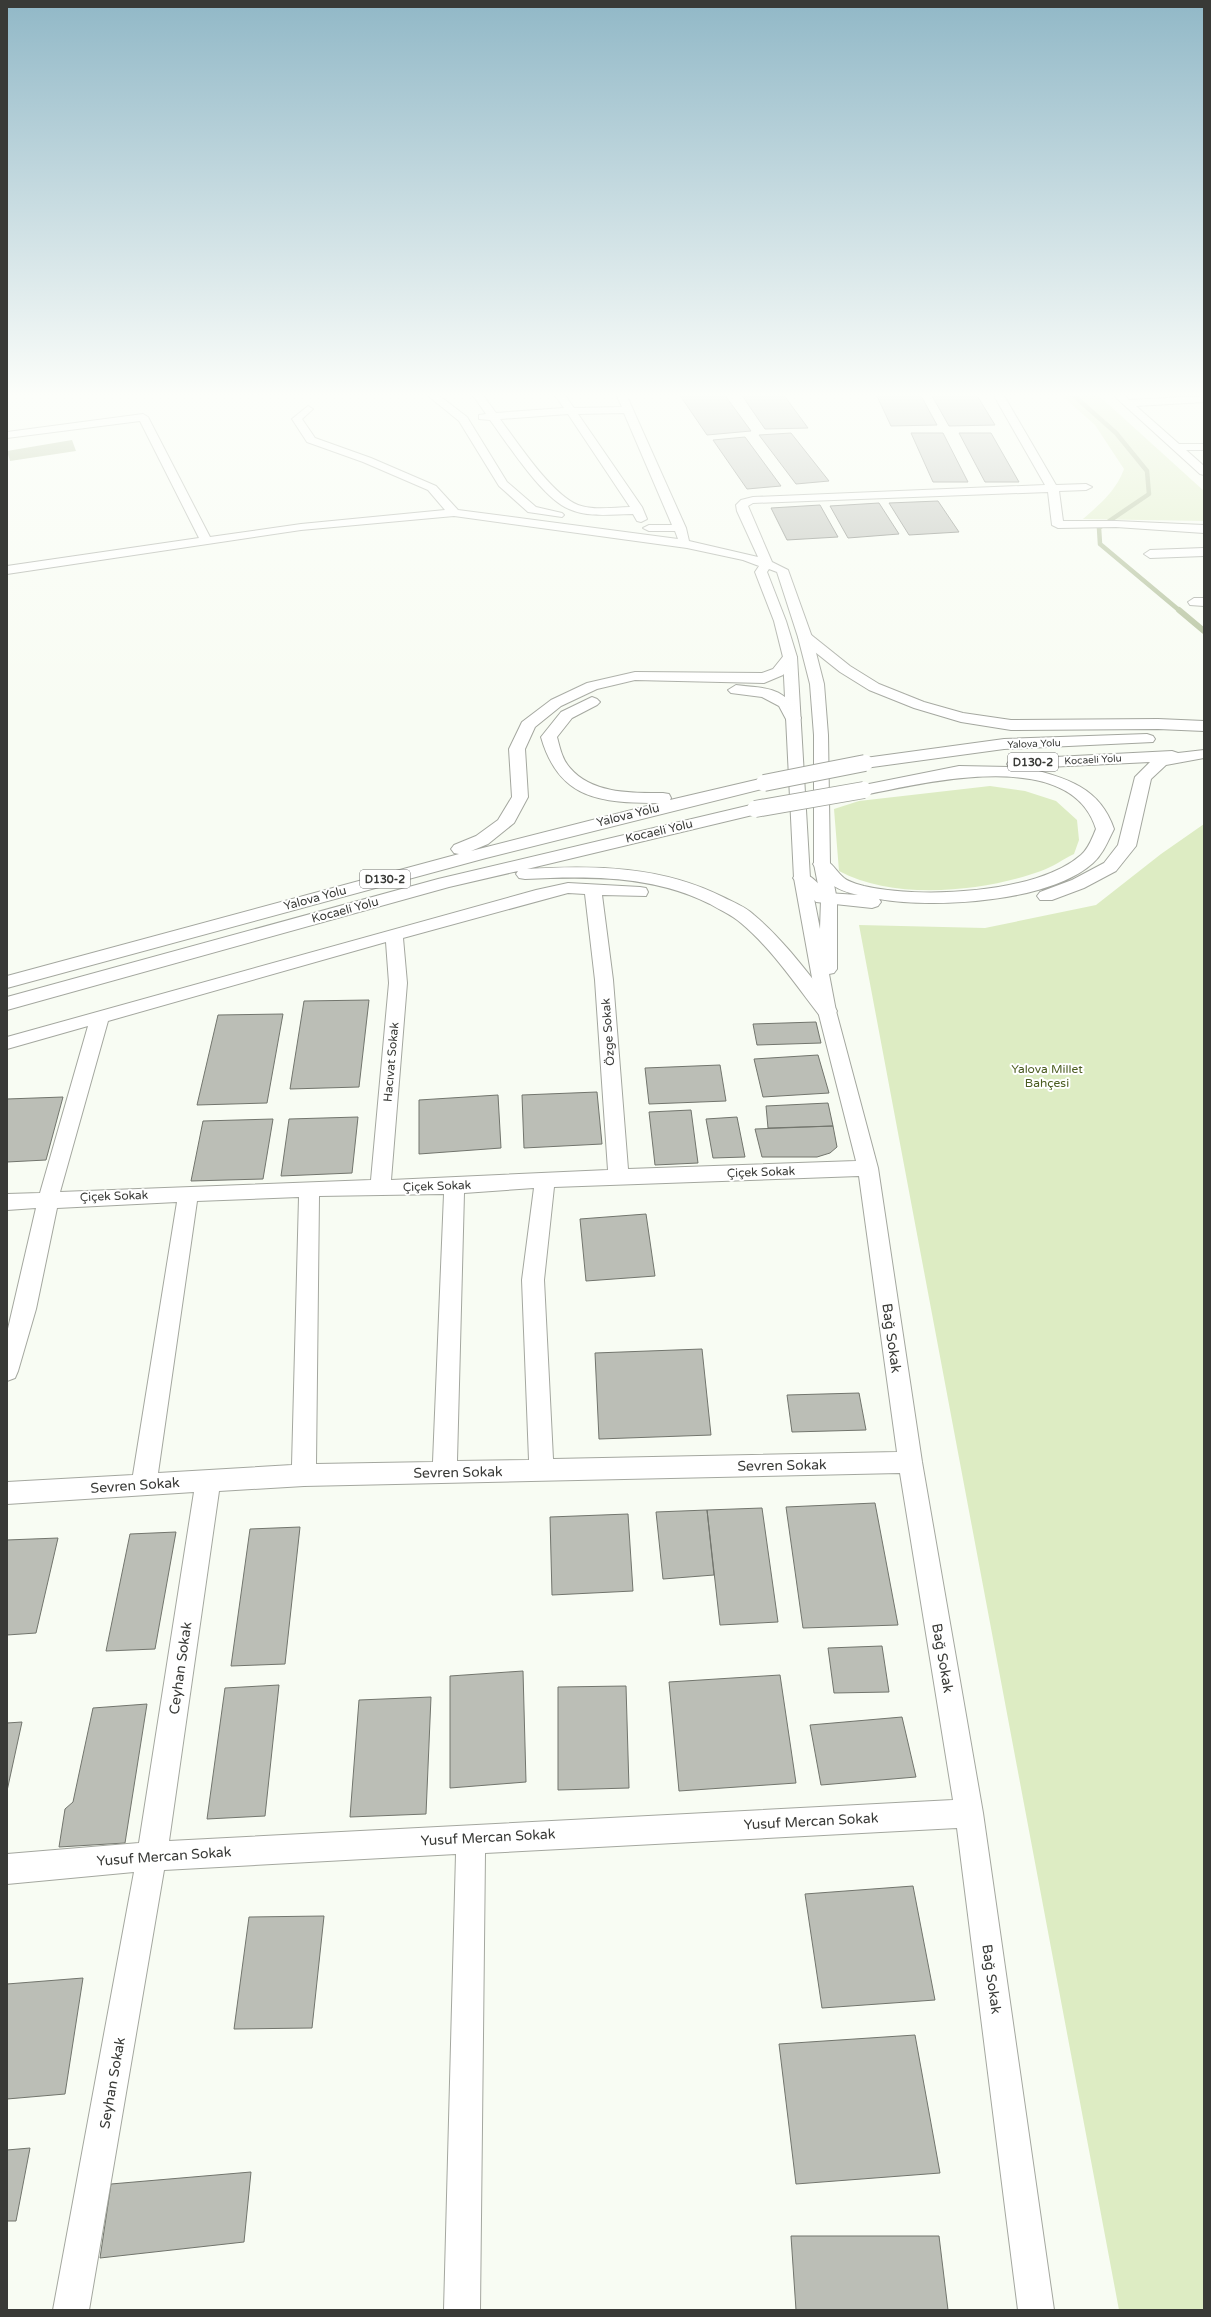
<svg xmlns="http://www.w3.org/2000/svg" width="1211" height="2317" font-family="'Varela Round',sans-serif">
<style>
.green{fill:#ddecc3}
.water{fill:#afbd96}
.lines{fill:none;stroke-linecap:round;stroke-linejoin:round}
.stream-far1{stroke:#afbd96;stroke-width:4.5}
.stream{stroke:#afbd96;stroke-width:6}
.building{fill:#bbbeb6;stroke:#72756d}
.minor-casing{stroke:#a4a79f;stroke-width:2}
.trunk-casing{stroke:#a4a79f;stroke-width:2}
.minor{fill:#fff;fill-rule:evenodd}
.trunk{fill:#fff;fill-rule:evenodd}
.trunk-bridge-casing{stroke:#a4a79f;stroke-width:18;stroke-linecap:butt}
.trunk-bridge{stroke:#fff;stroke-width:16}
.labels{text-anchor:middle;stroke-width:4;stroke-linejoin:round;paint-order:stroke}
.far-street-label{font-size:10px;fill:#393a37;stroke:#fff}
.shield{fill:#fff;stroke:#747573;stroke-width:1}
.shield-label{font-size:11px;font-weight:bold;fill:#393a37}
.street-label{font-size:12px;fill:#393a37;stroke:#fff}
.park-label{font-size:12px;fill:#4b5c21;stroke:#fff}
.near-street-label{font-size:14px;fill:#393a37;stroke:#fff}
</style>
<rect width="100%" height="100%" fill="#f8fcf3"/>
<path class="green" d="M 1060,394 L 1097,394 L 1204,491 L 1204,521 L 1083,519 C 1100,504 1116,491 1124,469 L 1095,425 Z
M 990,786 L 1025,791 L 1056,801 L 1077,820 L 1079,840 L 1074,854 C 1063,859 1053,867 1041,871 C 984,892 894,901 839,871 L 834,809 L 859,801 Z
M 1204,824 L 1204,2310 L 1119,2310 L 859,925 L 985,928 L 1096,905 L 1161,854 Z"/>
<path class="water" d="M 72,440 L 76,451 L 10,461 L 7,451 Z"/>
<g class="lines">
<path class="stream-far1" d="M 1072,394 L 1116,433 L 1147,471 L 1149,494 L 1099,528 L 1100,544 L 1180,611"/>
<path class="stream" d="M 1179,610 L 1204,631"/>
</g>
<path class="building" d="M 679,394 L 724,394 L 751,431 L 707,435 Z
M 741,394 L 783,394 L 808,428 L 765,429 Z
M 876,394 L 920,394 L 937,425 L 891,426 Z
M 931,394 L 976,394 L 995,425 L 949,426 Z
M 791,433 L 829,481 L 796,484 L 759,435 Z
M 911,433 L 943,433 L 968,482 L 933,482 Z
M 959,433 L 991,433 L 1019,482 L 985,482 Z
M 745,437 L 781,486 L 747,489 L 713,440 Z
M 938,501 L 959,532 L 909,535 L 889,503 Z
M 879,503 L 899,534 L 848,538 L 830,506 Z
M 820,505 L 838,537 L 787,540 L 771,508 Z
M 369,1000 L 359,1087 L 290,1089 L 304,1001 Z
M 283,1014 L 267,1103 L 197,1105 L 218,1015 Z
M 816,1022 L 821,1043 L 757,1045 L 753,1024 Z
M 818,1055 L 829,1093 L 763,1097 L 754,1059 Z
M 720,1065 L 726,1101 L 649,1104 L 645,1068 Z
M 597,1092 L 602,1144 L 524,1148 L 522,1095 Z
M 498,1095 L 501,1148 L 419,1154 L 419,1100 Z
M 63,1097 L 46,1160 L 7,1162 L 7,1099 Z
M 828,1103 L 833,1126 L 768,1128 L 766,1106 Z
M 691,1110 L 698,1163 L 655,1165 L 649,1112 Z
M 358,1117 L 352,1173 L 281,1176 L 289,1119 Z
M 737,1117 L 745,1157 L 713,1158 L 706,1119 Z
M 273,1119 L 263,1179 L 191,1181 L 203,1121 Z
M 833,1126 L 837,1147 L 830,1153 L 817,1157 L 762,1157 L 755,1129 Z
M 646,1214 L 655,1276 L 586,1281 L 580,1219 Z
M 702,1349 L 711,1435 L 599,1439 L 595,1353 Z
M 859,1393 L 866,1430 L 792,1432 L 787,1395 Z
M 875,1503 L 898,1625 L 803,1628 L 786,1507 Z
M 762,1508 L 778,1622 L 720,1625 L 707,1510 Z
M 707,1510 L 714,1575 L 663,1579 L 656,1512 Z
M 628,1514 L 633,1591 L 552,1595 L 550,1517 Z
M 300,1527 L 285,1664 L 231,1666 L 250,1529 Z
M 176,1532 L 155,1649 L 106,1651 L 130,1534 Z
M 58,1538 L 36,1633 L 7,1635 L 7,1540 Z
M 882,1646 L 889,1692 L 834,1693 L 828,1648 Z
M 523,1671 L 526,1782 L 450,1788 L 450,1676 Z
M 780,1675 L 796,1783 L 679,1791 L 669,1682 Z
M 279,1685 L 265,1816 L 207,1819 L 225,1688 Z
M 626,1686 L 629,1788 L 558,1790 L 558,1687 Z
M 431,1697 L 426,1814 L 350,1817 L 359,1700 Z
M 147,1704 L 125,1843 L 59,1847 L 65,1809 L 73,1802 L 93,1708 Z
M 902,1717 L 916,1777 L 821,1785 L 810,1725 Z
M 22,1722 L 7,1791 L 7,1723 Z
M 913,1886 L 935,2000 L 822,2008 L 805,1894 Z
M 324,1916 L 312,2028 L 234,2029 L 249,1917 Z
M 83,1978 L 65,2094 L 7,2099 L 7,1984 Z
M 915,2035 L 940,2173 L 796,2184 L 779,2044 Z
M 30,2148 L 16,2221 L 7,2221 L 7,2150 Z
M 251,2172 L 244,2242 L 100,2258 L 111,2184 Z
M 791,2236 L 939,2236 L 948,2310 L 796,2310 Z"/>
<g class="lines">
<defs>
<path id="minor" d="M 426,394 L 437,394 L 467,417 L 507,482 L 536,507 L 562,513 L 564,515 L 562,517 L 528,512 L 499,486 L 459,421 Z
M 472,394 L 482,394 L 496,413 L 564,408 L 554,394 L 564,394 L 574,408 L 622,407 L 616,394 L 626,394 L 686,528 L 689,541 L 758,557 L 737,511 L 736,505 L 741,500 L 753,497 L 1045,485 L 993,394 L 1003,394 L 1056,485 L 1086,484 L 1092,487 L 1086,490 L 1059,491 L 1063,521 L 1116,521 L 1204,525 L 1204,533 L 1116,527 L 1058,528 L 1052,525 L 1048,492 L 753,503 L 748,506 L 772,562 L 788,570 L 812,637 L 824,684 L 828,735 L 830,864 L 837,900 L 837,969 L 834,973 L 829,974 L 836,1011 L 878,1168 L 922,1462 L 983,1813 L 1054,2310 L 1018,2310 L 957,1828 L 485,1853 L 480,2310 L 444,2310 L 456,1854 L 164,1870 L 89,2310 L 53,2310 L 134,1872 L 7,1884 L 7,1854 L 139,1843 L 194,1492 L 7,1504 L 7,1482 L 133,1475 L 177,1202 L 57,1208 L 36,1309 L 18,1371 L 15,1378 L 7,1381 L 7,1333 L 36,1208 L 7,1210 L 7,1194 L 40,1193 L 88,1026 L 7,1049 L 7,1037 L 536,890 L 568,883 L 640,887 L 646,888 L 648,892 L 646,896 L 602,895 L 613,980 L 628,1169 L 856,1161 L 818,1011 L 794,878 L 783,657 L 774,621 L 755,572 L 759,566 L 743,560 L 687,548 L 454,516 L 301,530 L 7,574 L 7,566 L 199,538 L 140,421 L 7,438 L 7,432 L 143,414 L 148,417 L 210,537 L 301,524 L 445,510 L 428,490 L 363,462 L 307,442 L 292,419 L 308,406 L 313,409 L 302,419 L 315,438 L 371,458 L 436,486 L 458,510 L 678,539 L 675,531 L 649,531 L 643,528 L 649,525 L 672,525 L 624,413 L 578,414 L 642,507 L 647,519 L 641,522 L 637,521 L 633,514 C 613,514 589,518 569,509 C 542,498 508,444 490,420 L 479,419 L 479,415 L 486,414 ZM 568,414 L 630,507 C 614,507 594,511 578,505 C 552,495 517,442 500,419 ZM 769,569 L 777,572 L 798,637 L 810,684 L 814,735 L 814,864 L 821,900 L 820,929 L 810,878 L 797,657 L 786,621 L 767,572 ZM 568,893 L 585,894 L 595,980 L 608,1170 L 391,1180 L 407,983 L 403,938 ZM 386,942 L 389,983 L 371,1180 L 60,1192 L 108,1021 ZM 859,1176 L 897,1452 L 553,1459 L 544,1280 L 554,1187 ZM 534,1188 L 522,1280 L 529,1460 L 457,1461 L 464,1193 ZM 444,1194 L 433,1462 L 316,1464 L 319,1196 ZM 299,1197 L 292,1465 L 158,1473 L 197,1201 ZM 900,1473 L 953,1800 L 169,1841 L 219,1491 L 304,1486 Z
M 1112,394 L 1123,394 L 1129,400 L 1204,396 L 1204,402 L 1136,406 L 1179,444 L 1204,444 L 1204,450 L 1186,450 L 1204,466 L 1204,475 L 1200,474 Z
M 1204,548 L 1204,556 L 1150,558 L 1144,554 L 1150,550 Z
M 1194,598 L 1204,598 L 1204,606 L 1190,605 L 1188,602 Z"/>
<path id="trunk" d="M 805,633 L 810,634 L 850,666 L 879,684 L 924,702 L 963,713 L 1011,720 L 1158,719 L 1204,721 L 1204,731 L 1158,729 L 1011,730 L 961,722 L 914,708 L 869,690 L 840,672 L 800,640 L 798,637 Z
M 790,653 L 797,657 L 783,675 L 764,683 L 635,680 L 597,689 L 561,706 L 535,727 L 525,749 L 528,797 L 514,823 L 488,844 L 471,851 L 659,803 C 601,803 559,800 541,737 L 561,712 L 592,697 L 597,699 L 600,702 L 597,705 L 572,718 L 557,737 C 560,748 562,759 570,768 C 592,794 632,793 663,793 L 669,794 L 671,798 L 670,800 L 764,778 L 770,779 L 772,783 L 770,787 L 486,858 L 7,988 L 7,976 L 459,854 L 454,853 L 451,849 L 454,845 L 476,836 L 498,820 L 512,797 L 509,749 L 522,722 L 551,700 L 587,683 L 635,672 L 762,673 L 773,669 L 785,654 Z
M 736,685 C 769,689 784,686 801,718 L 799,721 L 787,721 L 779,706 L 762,697 L 731,693 L 728,690 Z
M 1147,734 L 1153,736 L 1155,739 L 1153,742 L 1004,749 L 865,768 L 859,766 L 857,763 L 859,760 L 865,758 L 1004,739 Z
M 1204,750 L 1204,758 L 1166,765 L 1151,779 L 1136,846 L 1116,871 L 1084,888 L 1052,900 L 1040,900 L 1037,896 L 1040,892 L 1072,880 L 1104,863 L 1118,845 L 1135,777 L 1150,762 L 1027,768 C 1066,778 1100,787 1114,829 C 1108,841 1103,854 1093,863 C 1050,902 935,909 879,899 L 881,902 L 878,906 L 872,908 L 816,902 L 793,878 L 796,874 C 810,871 818,884 827,893 L 858,895 C 836,890 826,883 813,864 L 816,860 C 831,857 834,870 844,878 C 849,882 857,884 864,886 C 919,899 1037,894 1081,855 C 1089,848 1092,838 1096,829 C 1071,746 925,783 864,795 L 858,794 L 856,790 L 858,786 L 864,785 L 959,766 L 1009,767 L 1007,764 L 1009,761 L 1015,759 L 1172,751 L 1178,753 Z
M 755,804 L 761,805 L 763,809 L 761,813 L 527,869 C 594,865 662,866 723,897 C 733,902 746,907 754,915 C 785,941 809,975 834,1006 L 837,1011 L 834,1016 L 827,1018 L 820,1016 C 795,984 772,949 741,923 C 732,915 720,910 710,904 C 652,875 588,876 525,879 L 519,878 L 516,874 L 518,871 L 449,887 L 7,1010 L 7,997 L 438,879 Z"/>
</defs>
<use href="#minor" class="minor-casing"/>
<use href="#trunk" class="trunk-casing"/>
<use href="#minor" class="minor"/>
<use href="#trunk" class="trunk"/>
<defs>
<path id="trunk-bridge" d="M 764,783 L 865,763
M 755,809 L 864,790"/>
</defs>
<use href="#trunk-bridge" class="trunk-bridge-casing"/>
<use href="#trunk-bridge" class="trunk-bridge"/>
</g>
<linearGradient id="sky" x2="0" y2="1"><stop stop-color="#91b8c7"/><stop offset="0.55" stop-color="#fcfefa"/><stop offset="1" stop-color="#fcfefa" stop-opacity="0"/></linearGradient>
<rect width="1211" height="718" fill="url(#sky)"/>
<g class="labels">
<g class="far-street-label">
<text transform="translate(1034 743) rotate(-2)" y="4">Yalova Yolu</text>
<text transform="translate(1093 759) rotate(-3)" y="4">Kocaeli̇ Yolu</text>
</g>
<g class="shield">
<rect x="1008" y="753" width="50" height="18" rx="3"/>
<rect x="360" y="870" width="50" height="18" rx="3"/>
</g>
<g class="shield-label">
<text x="1033" y="766">D130-2</text>
<text x="385" y="883">D130-2</text>
</g>
<g class="street-label">
<text transform="translate(628 815) rotate(-14)" y="4">Yalova Yolu</text>
<text transform="translate(659 831) rotate(-13)" y="4">Kocaeli̇ Yolu</text>
<text transform="translate(315 898) rotate(-15)" y="4">Yalova Yolu</text>
<text transform="translate(345 910) rotate(-15)" y="4">Kocaeli̇ Yolu</text>
<text transform="translate(608 1032) rotate(-94)" y="4">Özge Sokak</text>
<text transform="translate(391 1062) rotate(-85)" y="4">Hacıvat Sokak</text>
<text transform="translate(761 1172) rotate(-2)" y="4">Çiçek Sokak</text>
<text transform="translate(437 1186) rotate(-2)" y="4">Çiçek Sokak</text>
<text transform="translate(114 1196) rotate(-2)" y="4">Çiçek Sokak</text>
</g>
<g class="park-label">
<text x="1047" y="1073">Yalova Millet<tspan x="1047" dy="14">Bahçesi</tspan></text>
</g>
<g class="near-street-label">
<text transform="translate(892 1338) rotate(82)" y="5">Bağ Sokak</text>
<text transform="translate(782 1465) rotate(-1)" y="5">Sevren Sokak</text>
<text transform="translate(458 1472) rotate(-1)" y="5">Sevren Sokak</text>
<text transform="translate(135 1485) rotate(-4)" y="5">Sevren Sokak</text>
<text transform="translate(943 1658) rotate(80)" y="5">Bağ Sokak</text>
<text transform="translate(180 1668) rotate(-82)" y="5">Ceyhan Sokak</text>
<text transform="translate(811 1821) rotate(-3)" y="5">Yusuf Mercan Sokak</text>
<text transform="translate(488 1837) rotate(-3)" y="5">Yusuf Mercan Sokak</text>
<text transform="translate(164 1856) rotate(-4)" y="5">Yusuf Mercan Sokak</text>
<text transform="translate(992 1979) rotate(82)" y="5">Bağ Sokak</text>
<text transform="translate(112 2083) rotate(-80)" y="5">Seyhan Sokak</text>
</g>
</g>
<rect width="1211" height="2317" fill="none" stroke="#393a37" stroke-width="16"/>
</svg>
